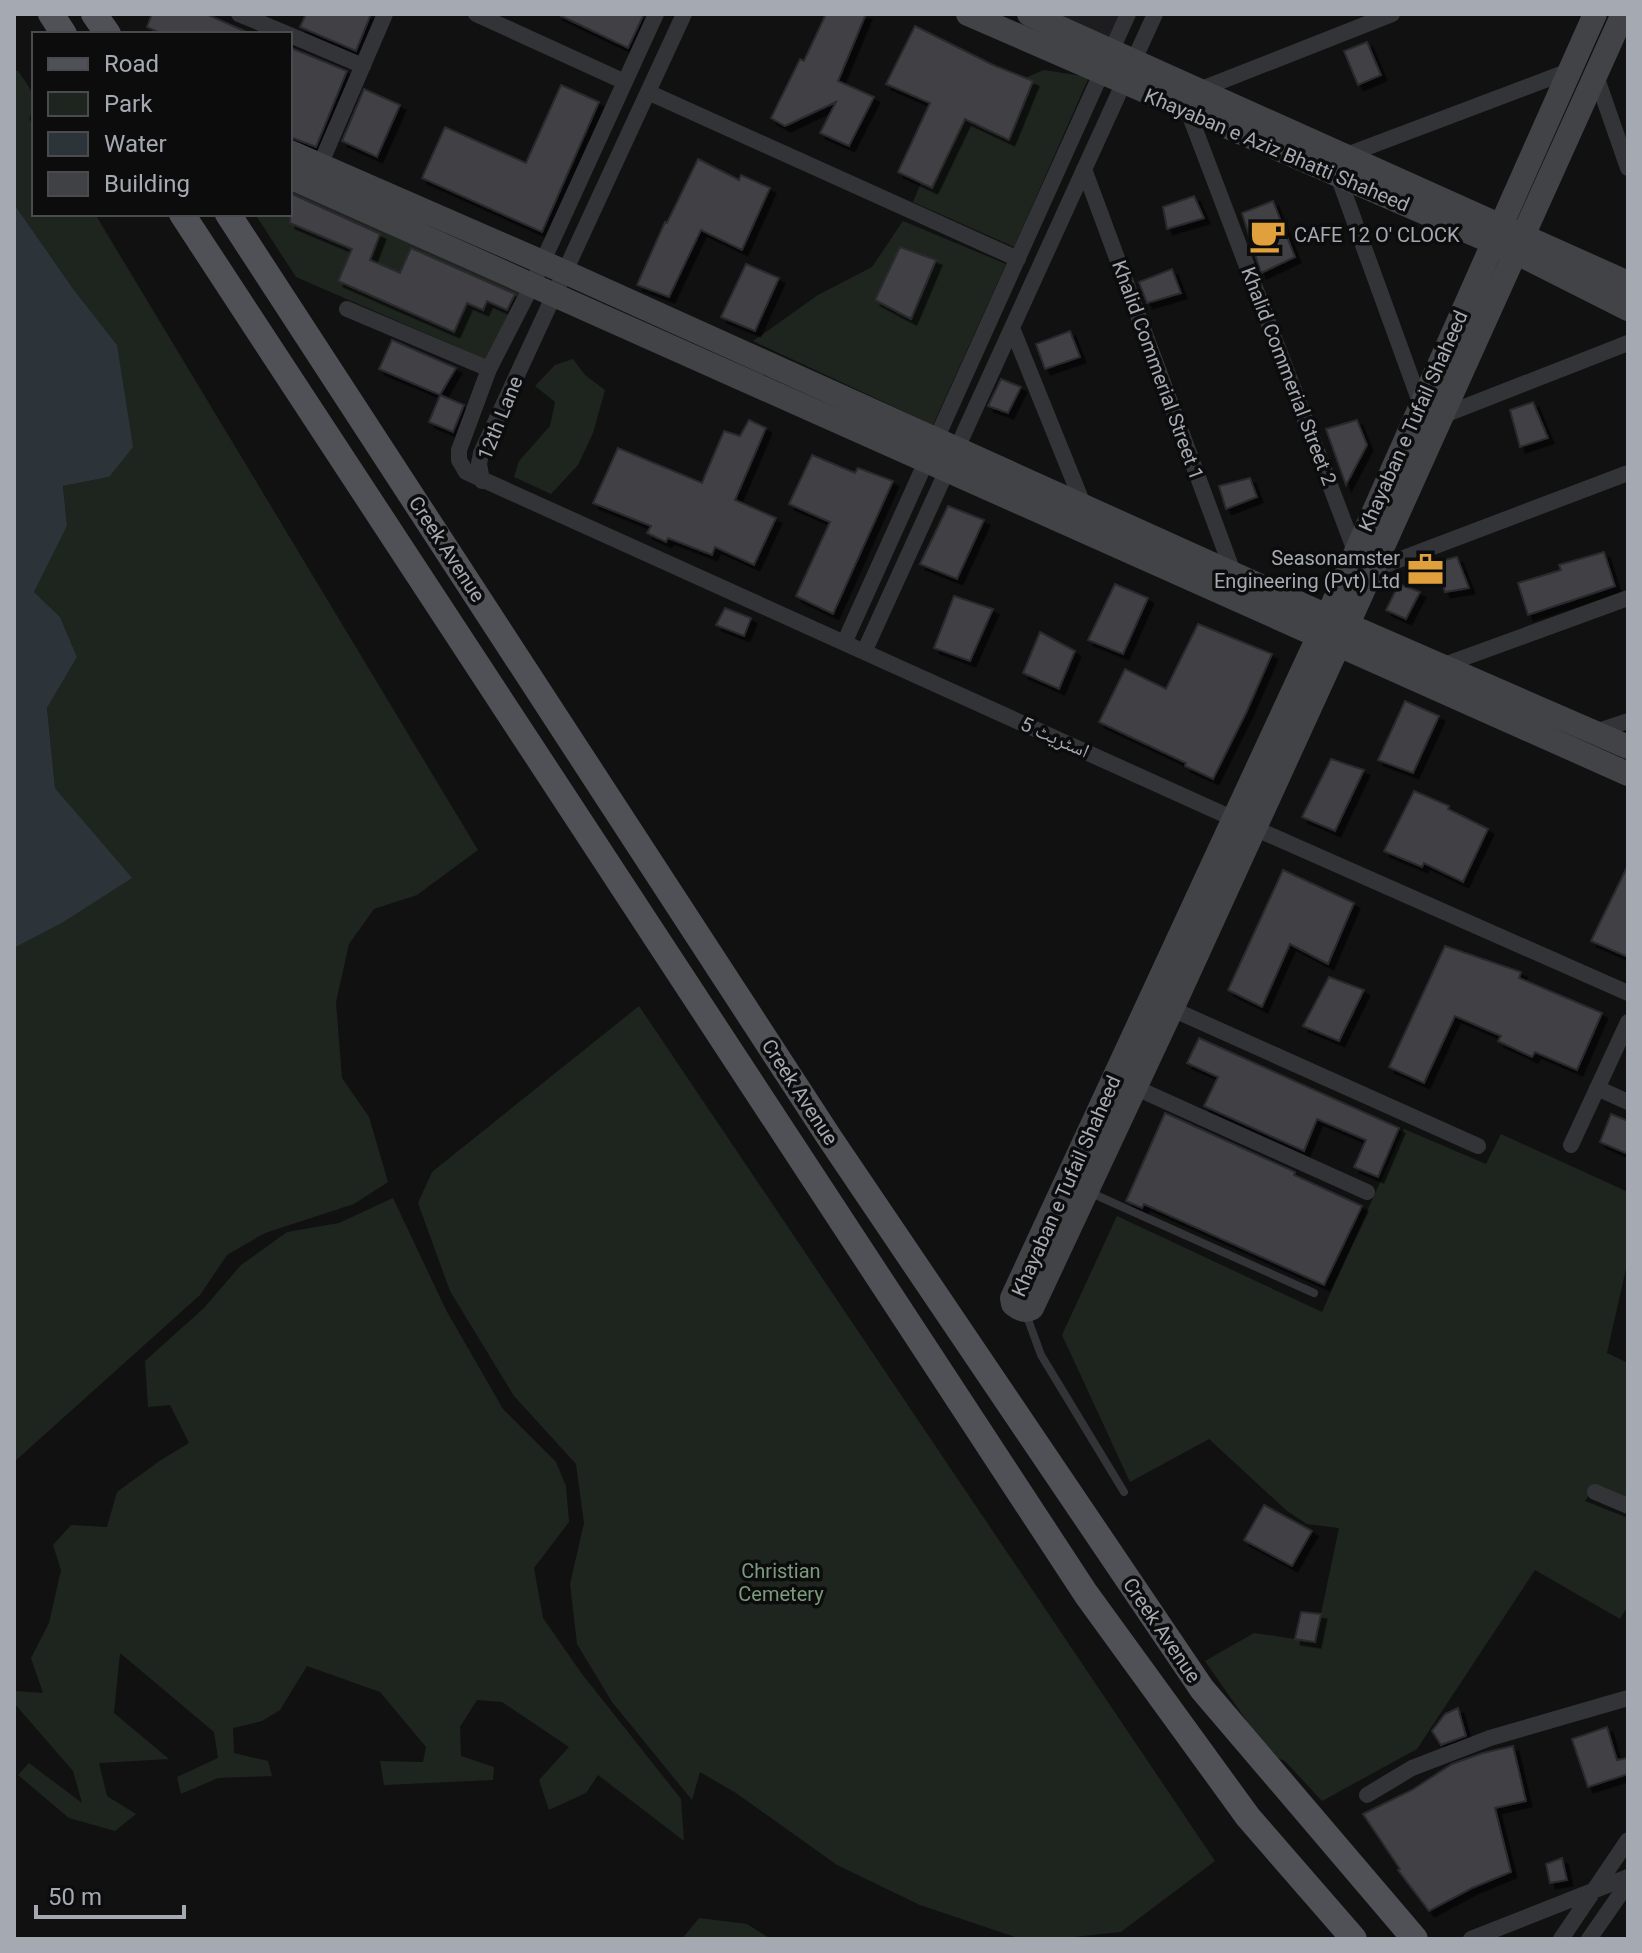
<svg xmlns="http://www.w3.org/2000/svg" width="1642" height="1953" font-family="Roboto,'Noto Naskh Arabic',sans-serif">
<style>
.built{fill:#1d1d1f}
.green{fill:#1e251e}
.water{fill:#2c343a}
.building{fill:#404145;stroke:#2b2b2e;stroke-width:2;filter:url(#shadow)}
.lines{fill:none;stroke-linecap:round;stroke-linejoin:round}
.lane{stroke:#333437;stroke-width:8}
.street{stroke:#333437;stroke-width:16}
.secondary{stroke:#414347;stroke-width:24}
.primary{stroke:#4f5156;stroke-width:26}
.labels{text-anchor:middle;stroke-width:7;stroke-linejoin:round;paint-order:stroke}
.street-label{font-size:20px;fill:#a4a9b2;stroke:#0c0c0d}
.poi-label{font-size:20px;fill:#a4a9b2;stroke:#0c0c0d;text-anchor:start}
.park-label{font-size:20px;fill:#7c9b7d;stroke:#0c0c0d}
</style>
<defs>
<filter id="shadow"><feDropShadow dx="5.5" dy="5.5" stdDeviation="0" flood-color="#0009"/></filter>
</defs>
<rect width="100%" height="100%" fill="#111112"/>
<path class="built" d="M 1055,14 L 1121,14 L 1109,39 Z"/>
<path class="green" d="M 14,70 L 18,71 C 30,88 40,99 29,119 L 34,125 L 34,214 L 95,214 L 478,850 L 417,895 L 374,909 L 349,944 L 336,1002 L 342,1078 L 369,1117 L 388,1182 L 354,1204 L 265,1233 L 227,1255 L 200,1295 L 14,1462 L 14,948 L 62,923 L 131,878 L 55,788 L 47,708 L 77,657 L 60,617 L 34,592 L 67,526 L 63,486 L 109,477 L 117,345 L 74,290 L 14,204 Z
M 1044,70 L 1089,77 L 1014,247 L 913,202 L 947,120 L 999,89 Z
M 290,181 L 522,286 L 487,360 L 296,277 L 255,214 L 290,214 Z
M 903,221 L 1006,264 L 933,425 L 753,341 L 818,295 L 872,267 Z
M 573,359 L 585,375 L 605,390 L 593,433 L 578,465 L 551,494 L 514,477 L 519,461 L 550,426 L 555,402 L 535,386 L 555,365 Z
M 639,1006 L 1215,1861 L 1121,1932 L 1056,1939 L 1021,1939 L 920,1905 L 837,1865 L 736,1793 L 700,1772 L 692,1800 L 612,1702 L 577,1644 L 570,1584 L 584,1523 L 576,1464 L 514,1396 L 450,1291 L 418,1203 L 432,1172 Z
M 1404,1129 L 1486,1164 L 1501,1134 L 1628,1192 L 1628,1260 L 1607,1353 L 1628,1363 L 1628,1501 L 1594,1487 L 1585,1501 L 1628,1518 L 1628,1606 L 1620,1619 L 1535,1570 L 1417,1749 L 1322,1801 L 1285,1761 L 1271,1756 L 1205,1661 L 1254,1633 L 1315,1642 L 1339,1528 L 1307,1524 L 1287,1511 L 1209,1439 L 1130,1482 L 1062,1335 L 1117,1216 L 1322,1312 Z
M 393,1198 L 446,1310 L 503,1409 L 556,1462 L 566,1486 L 569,1522 L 534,1568 L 543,1618 L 582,1674 L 681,1799 L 684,1841 L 598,1775 L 586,1793 L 549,1810 L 539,1780 L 569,1747 L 502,1702 L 477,1700 L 460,1727 L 461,1756 L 494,1767 L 493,1780 L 384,1785 L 380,1761 L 423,1762 L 426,1747 L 380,1692 L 307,1666 L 280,1710 L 262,1721 L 233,1728 L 234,1753 L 268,1761 L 272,1776 L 218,1778 L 181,1794 L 177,1777 L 218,1758 L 214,1732 L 120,1653 L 114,1713 L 169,1759 L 99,1763 L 107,1796 L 136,1814 L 115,1831 L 69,1818 L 18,1775 L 29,1763 L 82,1803 L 73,1771 L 14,1703 L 16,1691 L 43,1693 L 31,1658 L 49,1623 L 61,1570 L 53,1545 L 71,1525 L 107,1527 L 117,1492 L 158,1462 L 189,1443 L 170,1405 L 148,1407 L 145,1361 L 204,1308 L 241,1265 L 287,1232 L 339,1223 Z
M 699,1918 L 747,1924 L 771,1939 L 682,1939 Z"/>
<path class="water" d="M 14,204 L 74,290 L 117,345 L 133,447 L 109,477 L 63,486 L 67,526 L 34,592 L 60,617 L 77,657 L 47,708 L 55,788 L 132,878 L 62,923 L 14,948 Z"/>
<path class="building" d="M 152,14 L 206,14 L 251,34 L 162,34 L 147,27 Z
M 306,14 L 371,14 L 356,51 L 300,27 Z
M 557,14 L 644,14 L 628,48 Z
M 826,14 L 866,14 L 838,81 L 874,97 L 849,146 L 820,133 L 836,102 L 785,126 L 771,118 L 800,59 L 804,61 Z
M 915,26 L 993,65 L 1033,81 L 1009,140 L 965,119 L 932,188 L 898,172 L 930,103 L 886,84 Z
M 1367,42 L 1381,75 L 1358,85 L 1344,51 Z
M 291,48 L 347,71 L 316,147 L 290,137 Z
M 561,85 L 599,102 L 542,232 L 422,178 L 445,127 L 526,163 Z
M 364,89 L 400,105 L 377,157 L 342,141 Z
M 698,159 L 739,180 L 741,175 L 770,188 L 742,250 L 701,230 L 669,297 L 637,285 L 665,222 L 667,223 Z
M 290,193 L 380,234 L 370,260 L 400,273 L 411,248 L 515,294 L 507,310 L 487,301 L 483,310 L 467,303 L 454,332 L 338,281 L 352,249 L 290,223 Z
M 1194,196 L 1204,218 L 1167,229 L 1163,207 Z
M 1273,201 L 1295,257 L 1261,273 L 1242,213 Z
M 900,247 L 936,260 L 911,319 L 875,300 Z
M 746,264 L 779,278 L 755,331 L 721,317 Z
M 1172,269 L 1181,293 L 1147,303 L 1139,282 Z
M 1070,331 L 1080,357 L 1045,369 L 1036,344 Z
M 392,340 L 456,368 L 440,395 L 379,369 Z
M 1001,379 L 1021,387 L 1008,413 L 988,406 Z
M 440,395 L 464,405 L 453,432 L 429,422 Z
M 1533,402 L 1548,438 L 1520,447 L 1510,410 Z
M 749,420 L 766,428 L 735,500 L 776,518 L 754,565 L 715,547 L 712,555 L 668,538 L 666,542 L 647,533 L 651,526 L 593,503 L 618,448 L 702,483 L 724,431 L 740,436 Z
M 1357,420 L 1367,445 L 1346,485 L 1326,429 Z
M 812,455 L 855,473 L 858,468 L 893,481 L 833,614 L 796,596 L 830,522 L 789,504 Z
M 1250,478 L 1257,497 L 1226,509 L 1219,486 Z
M 948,506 L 984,520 L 957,579 L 920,564 Z
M 1604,552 L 1615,586 L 1528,615 L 1518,583 L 1561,570 L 1559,565 Z
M 1457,557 L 1469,588 L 1445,592 L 1436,562 Z
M 1115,584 L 1148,598 L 1123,654 L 1088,640 Z
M 1399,584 L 1420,592 L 1406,619 L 1386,610 Z
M 954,596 L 993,609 L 970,661 L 934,648 Z
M 725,608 L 751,618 L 744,636 L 716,625 Z
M 1198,624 L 1272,654 L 1246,713 L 1213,779 L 1185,766 L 1186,763 L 1099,722 L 1125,669 L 1166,689 Z
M 1040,632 L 1075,651 L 1059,689 L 1023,673 Z
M 1405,701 L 1439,716 L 1413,773 L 1378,760 Z
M 1331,759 L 1364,770 L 1335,831 L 1302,817 Z
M 1414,791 L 1449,806 L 1448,809 L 1488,829 L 1463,882 L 1424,863 L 1422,867 L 1384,851 Z
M 1628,865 L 1628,957 L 1591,941 Z
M 1283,870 L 1354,903 L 1328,964 L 1290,944 L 1262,1007 L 1228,990 Z
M 1445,946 L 1521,972 L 1519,978 L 1602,1013 L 1577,1070 L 1535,1052 L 1532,1057 L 1498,1041 L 1501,1036 L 1455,1016 L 1424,1083 L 1389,1067 Z
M 1329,977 L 1364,990 L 1339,1041 L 1303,1026 Z
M 1199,1038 L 1399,1128 L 1378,1177 L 1354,1167 L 1366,1140 L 1317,1119 L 1304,1151 L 1204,1106 L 1218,1077 L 1187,1063 Z
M 1165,1113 L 1295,1172 L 1294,1175 L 1362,1206 L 1324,1285 L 1144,1204 L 1142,1208 L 1126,1201 Z
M 1611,1114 L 1628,1121 L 1628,1154 L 1600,1142 Z
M 1264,1505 L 1312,1531 L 1292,1566 L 1244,1540 Z
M 1301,1612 L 1321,1614 L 1315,1642 L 1295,1639 Z
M 1458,1708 L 1466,1736 L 1441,1745 L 1432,1731 L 1445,1714 Z
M 1607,1727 L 1617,1760 L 1628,1758 L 1628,1774 L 1588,1787 L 1572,1739 Z
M 1513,1746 L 1526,1801 L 1495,1808 L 1511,1872 L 1472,1888 L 1429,1911 L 1398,1870 L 1400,1869 L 1363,1814 L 1412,1790 L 1452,1764 L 1483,1753 Z
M 1562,1858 L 1567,1880 L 1550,1883 L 1546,1864 Z"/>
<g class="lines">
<path class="lane" d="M 1089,1192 L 1314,1293
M 1026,1314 L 1041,1355 L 1124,1492"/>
<path class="street" d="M 239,14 L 287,34
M 476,14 L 625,82
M 656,14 L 532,285 L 489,369 L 459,450 L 459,460 L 466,472 L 1254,828 L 1628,993
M 290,35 L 363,66
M 1595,73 L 1628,168
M 1199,90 L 1392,14
M 650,93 L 1018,259
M 1188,111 L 1355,551
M 1344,156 L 1569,71
M 320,165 L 385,14
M 1084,169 L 1233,572
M 1338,176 L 1420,402
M 347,309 L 489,369
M 1012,328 L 1083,504
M 1439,417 L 1628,343
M 482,481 L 479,464 L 481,453 L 684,14
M 1372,570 L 1628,473
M 845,641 L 1128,14
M 865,650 L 1155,14
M 1444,665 L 1628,598
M 1595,732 L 1628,721
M 1172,1009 L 1478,1146
M 1134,1087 L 1367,1192
M 1597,1088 L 1628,1102
M 1571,1145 L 1628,1022
M 1595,1492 L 1628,1506
M 1367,1795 L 1412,1768 L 1490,1738 L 1628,1698
M 1471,1939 L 1628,1877
M 1561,1939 L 1628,1840
M 1589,1939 L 1628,1883"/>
<path class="secondary" d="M 968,14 L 1515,252 L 1628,309
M 1029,14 L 1628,283
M 1595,14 L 1319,635 L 1012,1298 L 1013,1304 C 1019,1309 1025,1312 1032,1308 L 1172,1009 L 1339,644 L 1623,14
M 290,152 L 565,272 L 1327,616 L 1628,747
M 290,177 L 1628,774"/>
<path class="primary" d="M 51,14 L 64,34
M 94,14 L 108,34
M 182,214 L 1086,1594 L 1248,1817 L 1354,1939
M 228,214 L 829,1137 L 1202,1689 L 1415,1939"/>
</g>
<defs>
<symbol id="cafe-bare" viewBox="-9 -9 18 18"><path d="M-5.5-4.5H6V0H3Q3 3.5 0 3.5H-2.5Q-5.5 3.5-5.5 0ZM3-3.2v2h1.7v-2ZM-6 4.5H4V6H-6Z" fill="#e0a13c" stroke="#0c0c0d" stroke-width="2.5" paint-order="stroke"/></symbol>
<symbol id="office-bare" viewBox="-9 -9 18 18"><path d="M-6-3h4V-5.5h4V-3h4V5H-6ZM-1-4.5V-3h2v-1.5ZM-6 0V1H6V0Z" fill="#e0a13c" stroke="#0c0c0d" stroke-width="2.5" paint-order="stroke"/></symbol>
</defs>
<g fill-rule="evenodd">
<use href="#cafe-bare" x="1242" y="210" width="51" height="51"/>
<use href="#office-bare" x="1400" y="544" width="51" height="51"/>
</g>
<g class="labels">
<g class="street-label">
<text transform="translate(1277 150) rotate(23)" y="7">Khayaban e Aziz Bhatti Shaheed</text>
<text transform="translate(1158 370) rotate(70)" y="7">Khalid Commerial Street 1</text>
<text transform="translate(1289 376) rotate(69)" y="7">Khalid Commerial Street 2</text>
<text transform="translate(500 418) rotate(-68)" y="7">12th Lane</text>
<text transform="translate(1413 421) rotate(-66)" y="7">Khayaban e Tufail Shaheed</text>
<text transform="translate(447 549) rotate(57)" y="7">Creek Avenue</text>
<text transform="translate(1055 737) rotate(24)" y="7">اسٹریٹ 5</text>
<text transform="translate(800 1092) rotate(57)" y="7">Creek Avenue</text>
<text transform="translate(1066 1186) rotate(-66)" y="7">Khayaban e Tufail Shaheed</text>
<text transform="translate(1162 1630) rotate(56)" y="7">Creek Avenue</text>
</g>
<g class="poi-label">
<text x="1294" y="242">CAFE 12 O' CLOCK</text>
<text x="1400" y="565" text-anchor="end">Seasonamster<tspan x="1400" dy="23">Engineering (Pvt) Ltd</tspan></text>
</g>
<g class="park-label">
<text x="781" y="1578">Christian<tspan x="781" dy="23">Cemetery</tspan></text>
</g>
</g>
<rect width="1642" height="1953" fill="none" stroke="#a4a9b2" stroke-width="32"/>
<rect x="32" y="32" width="260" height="184" fill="#0c0c0d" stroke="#494b4f" stroke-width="2"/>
<rect x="48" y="58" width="40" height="12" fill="#4f5156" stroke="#494b4f" stroke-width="2"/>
<text x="104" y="72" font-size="24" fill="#a4a9b2">Road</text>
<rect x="48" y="92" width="40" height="24" fill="#1e251e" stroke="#494b4f" stroke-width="2"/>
<text x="104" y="112" font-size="24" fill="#a4a9b2">Park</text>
<rect x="48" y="132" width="40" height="24" fill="#2c343a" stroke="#494b4f" stroke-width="2"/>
<text x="104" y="152" font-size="24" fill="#a4a9b2">Water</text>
<rect x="48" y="172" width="40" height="24" fill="#404145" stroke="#494b4f" stroke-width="2"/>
<text x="104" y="192" font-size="24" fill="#a4a9b2">Building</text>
<path d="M36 1905v12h148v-12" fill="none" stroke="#a4a9b2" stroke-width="4"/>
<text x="48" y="1905" font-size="24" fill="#a4a9b2" stroke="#0c0c0d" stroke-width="6" paint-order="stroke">50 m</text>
</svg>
